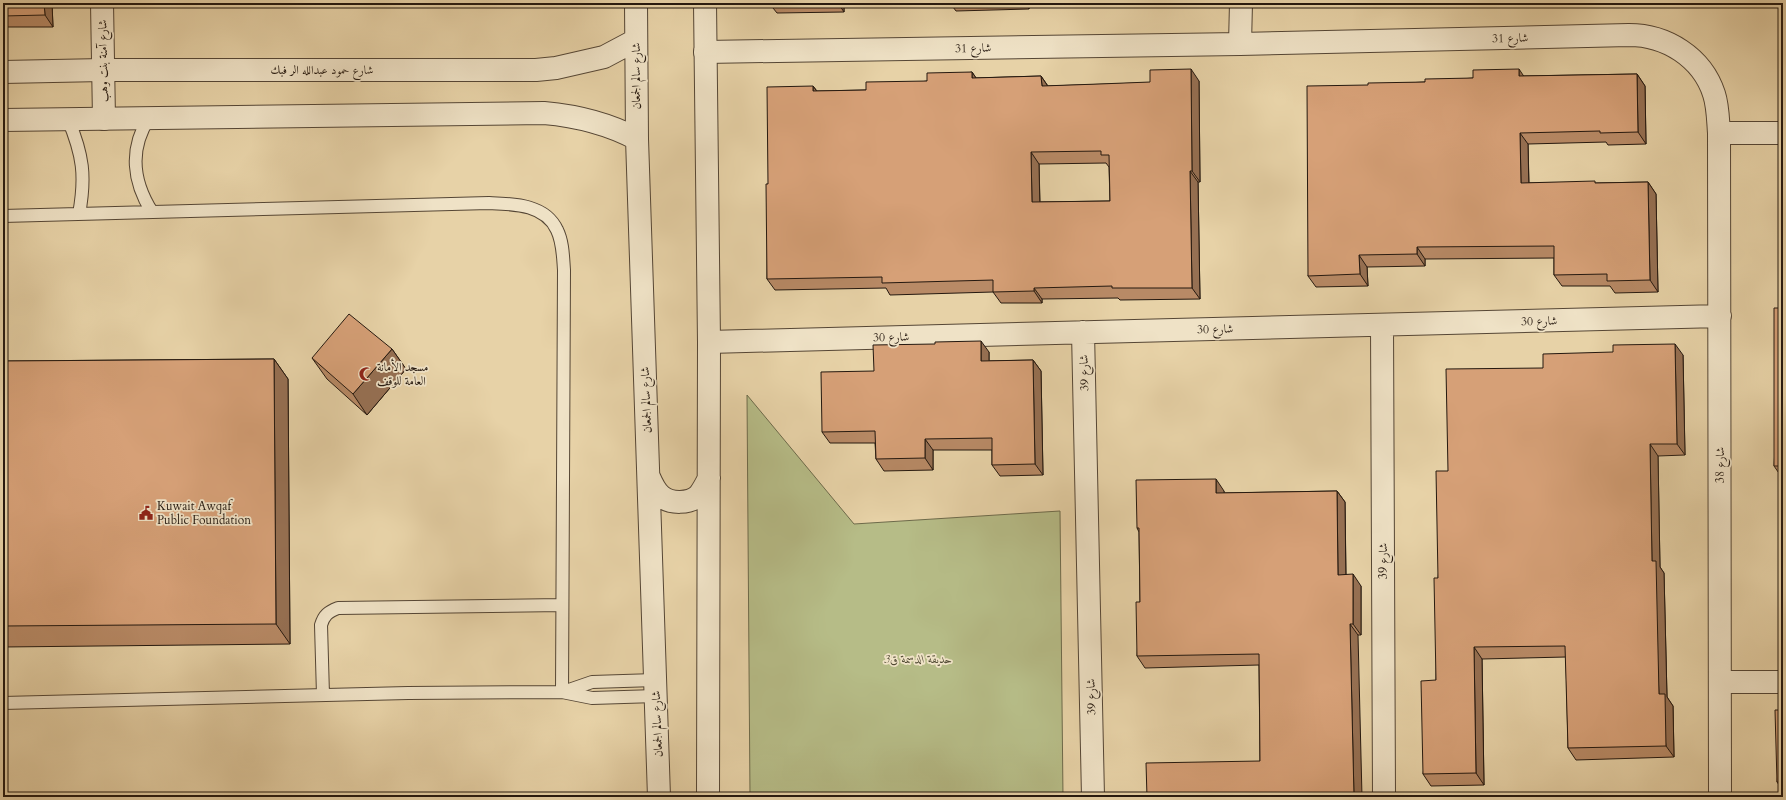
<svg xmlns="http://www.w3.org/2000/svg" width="1786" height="800" font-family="Cardo,Amiri,serif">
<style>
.green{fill:#b6bc87;stroke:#6d6a4b}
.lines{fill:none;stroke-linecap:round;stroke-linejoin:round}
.service-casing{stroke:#554635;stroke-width:14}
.minor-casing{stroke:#554635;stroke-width:24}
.tertiary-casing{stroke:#554635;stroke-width:24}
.service{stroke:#efe2c6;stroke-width:12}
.minor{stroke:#efe2c6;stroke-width:22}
.tertiary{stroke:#efe2c6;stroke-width:22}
.wall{fill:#b88a66;stroke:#24180f;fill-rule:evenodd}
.shaded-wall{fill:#967053;stroke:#24180f}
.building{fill:#d6a077;stroke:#24180f;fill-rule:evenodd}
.labels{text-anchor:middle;stroke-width:3.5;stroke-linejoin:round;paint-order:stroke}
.street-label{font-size:12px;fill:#24180f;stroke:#efe2c6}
.poi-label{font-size:12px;fill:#24180f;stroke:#efe2c6;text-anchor:start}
.park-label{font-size:12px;font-style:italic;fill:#504933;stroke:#efe2c6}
</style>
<rect width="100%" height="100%" fill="#e7d2a7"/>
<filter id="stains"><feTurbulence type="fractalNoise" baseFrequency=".005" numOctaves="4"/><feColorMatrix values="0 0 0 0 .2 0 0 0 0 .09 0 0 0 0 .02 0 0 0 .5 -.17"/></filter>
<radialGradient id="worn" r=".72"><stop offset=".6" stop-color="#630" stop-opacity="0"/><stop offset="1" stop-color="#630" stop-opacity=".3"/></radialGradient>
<path class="green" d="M 747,395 L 854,524 L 1060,511 L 1063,797 L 750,797 Z"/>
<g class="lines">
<defs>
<path id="service" d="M 149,118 C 129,149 133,182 152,212
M 68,119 C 83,155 86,176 79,214
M 3,216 L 489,203 C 513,204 545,204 557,230 C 563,242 563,257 564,270 L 562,692
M 563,692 L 592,682 L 655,680
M 323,695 L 321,625 C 324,615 328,612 338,608 L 562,605
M 3,703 L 408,693 L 562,692 L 592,698 L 656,696"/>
<path id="minor" d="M 102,3 L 104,119
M 1240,44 L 1241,3
M 705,52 L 1240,44 L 1629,35 C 1666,35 1702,57 1714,94 C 1718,106 1718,120 1719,133 L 1720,797
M 1719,133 L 1783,133
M 1382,325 L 1384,797
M 1083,332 L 1093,797
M 709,342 L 1720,316
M 1721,682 L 1783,682"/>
<path id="tertiary" d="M 636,3 L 637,139 L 659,797
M 705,3 L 709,342 L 708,797
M 3,72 L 103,70 L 536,70 L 556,68 L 604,57 L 636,40
M 3,120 L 544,113 C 578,116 607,123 637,139
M 649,477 C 652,484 655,491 661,496 C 670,504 690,504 699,495 C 703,490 706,484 709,478"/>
</defs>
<use href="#service" class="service-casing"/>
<use href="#minor" class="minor-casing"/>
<use href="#tertiary" class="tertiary-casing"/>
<use href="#service" class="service"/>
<use href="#minor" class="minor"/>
<use href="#tertiary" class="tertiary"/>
</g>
<path class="wall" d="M 3,3 L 52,3 L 53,27 L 3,27 Z
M 252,3 L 327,3 L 253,4 Z
M 769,3 L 937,3 L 844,5 L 844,12 L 777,13 Z
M 950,3 L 1029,3 L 1029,9 L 956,11 Z
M 972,72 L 976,78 L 1041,76 L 1048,86 L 1199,81 L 1200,182 L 1198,182 L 1200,299 L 1120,300 L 1118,298 L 1042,299 L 1042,303 L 1001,303 L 993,292 L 890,295 L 886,288 L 775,290 L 767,279 L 768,184 L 813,86 L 817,91 L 866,90 L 927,81 ZM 1106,163 L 1109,167 L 1110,201 L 1040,202 L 1039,164 Z
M 1637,74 L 1645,86 L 1646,144 L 1608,145 L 1606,142 L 1528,144 L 1529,183 L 1597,183 L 1648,182 L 1656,194 L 1658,292 L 1615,293 L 1610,286 L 1562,286 L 1554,275 L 1554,258 L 1425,259 L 1425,266 L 1367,267 L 1368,286 L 1316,287 L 1308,276 L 1368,85 L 1425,82 L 1473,78 L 1523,76 Z
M 1783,308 L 1783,479 L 1774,466 Z
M 392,349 L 406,369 L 367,415 L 327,379 L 312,358 Z
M 989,352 L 989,361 L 1033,360 L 1041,371 L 1043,475 L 1000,476 L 992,465 L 992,450 L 933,450 L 933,470 L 884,471 L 876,459 L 875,443 L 830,443 L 822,432 L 874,371 Z
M 1683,355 L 1685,455 L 1658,456 L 1660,567 L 1664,573 L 1667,697 L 1673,706 L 1674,757 L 1576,760 L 1568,748 L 1566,657 L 1482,659 L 1484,785 L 1431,786 L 1423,774 L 1436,680 L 1438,578 L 1448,471 L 1543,368 Z
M 274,359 L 288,379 L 290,644 L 3,647 L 3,361 Z
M 1224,491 L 1224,493 L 1337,491 L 1345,502 L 1346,575 L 1361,586 L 1361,635 L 1358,635 L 1260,761 L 1259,665 L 1145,668 L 1137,656 L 1140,602 L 1139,532 L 1137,528 Z
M 1783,710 L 1782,789 L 1777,782 Z"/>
<path class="shaded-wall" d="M 44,3 L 52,3 L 53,27 L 45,15 Z
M 838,3 L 843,3 L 844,5 L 844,12 Z
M 1025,3 L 1029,3 L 1029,9 Z
M 1191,69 L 1199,81 L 1200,182 L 1192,171 Z
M 1519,69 L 1527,81 L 1519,76 Z
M 972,72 L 980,84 L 972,78 Z
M 1637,74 L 1645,86 L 1646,144 L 1638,132 Z
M 1041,76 L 1049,88 L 1042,86 Z
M 813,86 L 821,97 L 813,91 Z
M 1520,133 L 1528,144 L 1529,194 L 1521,183 Z
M 1031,152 L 1039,164 L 1040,213 L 1032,202 Z
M 1190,171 L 1198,182 L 1200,299 L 1192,288 Z
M 1648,182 L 1656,194 L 1658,292 L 1650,280 Z
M 1417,247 L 1425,259 L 1425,266 L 1417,254 Z
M 1359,255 L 1367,267 L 1368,286 L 1360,274 Z
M 1034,288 L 1042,299 L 1042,303 L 1034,291 Z
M 981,341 L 989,352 L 989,372 L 981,361 Z
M 1675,344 L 1683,355 L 1685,455 L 1677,444 Z
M 392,349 L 406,369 L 367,415 L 353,394 Z
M 274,359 L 288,379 L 290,644 L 276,624 Z
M 1033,360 L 1041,371 L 1043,475 L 1035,464 Z
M 925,439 L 933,450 L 933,470 L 925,458 Z
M 1650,444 L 1658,456 L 1660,567 L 1664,573 L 1667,697 L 1673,706 L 1674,757 L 1666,746 L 1659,694 L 1652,561 Z
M 1216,479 L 1224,491 L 1224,505 L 1216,493 Z
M 1337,491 L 1345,502 L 1346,586 L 1338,575 Z
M 1353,574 L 1361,586 L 1361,635 L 1353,624 Z
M 1350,624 L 1358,635 L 1362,797 L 1354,797 Z
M 1474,647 L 1482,659 L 1484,785 L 1476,773 Z"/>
<path class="building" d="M 3,3 L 44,3 L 45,15 L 3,16 Z
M 1191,69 L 1192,171 L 1190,171 L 1192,288 L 1112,288 L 1112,286 L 1034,288 L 1034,291 L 993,292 L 993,280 L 882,283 L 882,277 L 767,279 L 766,184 L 768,184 L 767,87 L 813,86 L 813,91 L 866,90 L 866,82 L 927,81 L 927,73 L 972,72 L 972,78 L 1041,76 L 1042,86 L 1099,84 L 1150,82 L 1150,70 ZM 1101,151 L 1101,155 L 1109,155 L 1110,201 L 1032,202 L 1031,152 Z
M 1519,69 L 1519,76 L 1637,74 L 1638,132 L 1600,133 L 1600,131 L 1520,133 L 1521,183 L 1595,181 L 1595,183 L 1648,182 L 1650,280 L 1607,281 L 1607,274 L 1554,275 L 1554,246 L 1417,247 L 1417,254 L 1359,255 L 1360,274 L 1308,276 L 1307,86 L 1368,85 L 1368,83 L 1425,82 L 1425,79 L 1473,78 L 1473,70 Z
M 1774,308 L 1783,308 L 1783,466 L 1774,466 Z
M 349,314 L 392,349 L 353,394 L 312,358 Z
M 981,341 L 981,361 L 1033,360 L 1035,464 L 992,465 L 992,438 L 925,439 L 925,458 L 876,459 L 875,431 L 822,432 L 821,372 L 874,371 L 873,345 L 935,344 L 935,342 Z
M 1675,344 L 1677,444 L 1650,444 L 1652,561 L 1656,561 L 1659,694 L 1665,694 L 1666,746 L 1568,748 L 1565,646 L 1474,647 L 1476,773 L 1423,774 L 1421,681 L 1436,680 L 1434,578 L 1438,578 L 1436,471 L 1448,471 L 1446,369 L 1543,368 L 1543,354 L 1613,352 L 1613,345 Z
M 274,359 L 276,624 L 3,626 L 3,361 Z
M 1216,479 L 1216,493 L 1337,491 L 1338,575 L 1353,574 L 1353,624 L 1350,624 L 1354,797 L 1147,797 L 1146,763 L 1260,761 L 1259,654 L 1137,656 L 1136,602 L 1140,602 L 1139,528 L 1137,528 L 1136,480 Z
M 1775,710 L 1783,710 L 1783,797 L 1782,797 L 1782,782 L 1777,782 Z"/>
<defs>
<symbol id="mosque-bare" viewBox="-9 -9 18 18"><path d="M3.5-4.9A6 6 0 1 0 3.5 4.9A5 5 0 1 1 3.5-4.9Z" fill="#8f2418" stroke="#efe2c6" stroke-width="2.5" paint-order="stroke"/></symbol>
<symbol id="civic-bare" viewBox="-9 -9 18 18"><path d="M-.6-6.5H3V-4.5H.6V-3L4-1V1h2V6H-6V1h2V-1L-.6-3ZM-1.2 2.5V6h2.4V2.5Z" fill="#8f2418" stroke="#efe2c6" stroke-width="2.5" paint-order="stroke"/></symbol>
</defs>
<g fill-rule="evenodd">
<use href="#mosque-bare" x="356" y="364" width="20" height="20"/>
<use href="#civic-bare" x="136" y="503" width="20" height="20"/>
</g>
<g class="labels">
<g class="street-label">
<text transform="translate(1510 38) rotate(-1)" y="4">شارع 31</text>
<text transform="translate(973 48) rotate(-1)" y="4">شارع 31</text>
<text transform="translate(103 61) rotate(-91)" y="4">شارع آمنة بنت وهب</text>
<text x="322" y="74">شارع حمود عبدالله الر فبك</text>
<text transform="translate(636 76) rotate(-90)" y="4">شارع سالم الجمعان</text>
<text transform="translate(1539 321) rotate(-1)" y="4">شارع 30</text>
<text transform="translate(1215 329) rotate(-1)" y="4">شارع 30</text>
<text transform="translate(891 337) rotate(-1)" y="4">شارع 30</text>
<text transform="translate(1084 373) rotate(-91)" y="4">شارع 39</text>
<text transform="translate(646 400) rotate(-92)" y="4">شارع سالم الجمعان</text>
<text transform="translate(1720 465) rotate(-90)" y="4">شارع 38</text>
<text transform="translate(1383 561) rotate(-90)" y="4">شارع 39</text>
<text transform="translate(1091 697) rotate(-91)" y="4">شارع 39</text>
<text transform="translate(657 724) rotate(-92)" y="4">شارع سالم الجمعان</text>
</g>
<g class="poi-label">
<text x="377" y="371">مسجد الأمانة<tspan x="377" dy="14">العامة للوقف</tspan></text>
<text x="157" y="510">Kuwait Awqaf<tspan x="157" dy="14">Public Foundation</tspan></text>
</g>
<g class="park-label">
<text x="918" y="663">حديقة الدسمة ق3</text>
</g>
</g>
<rect width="1786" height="800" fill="none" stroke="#e7d2a7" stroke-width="16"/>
<rect x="4" y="4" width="1778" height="792" fill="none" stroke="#24180f" stroke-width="2"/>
<rect x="8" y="8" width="1770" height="784" fill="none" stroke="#24180f"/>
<rect width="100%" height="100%" filter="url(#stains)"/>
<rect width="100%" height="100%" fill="url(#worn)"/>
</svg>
